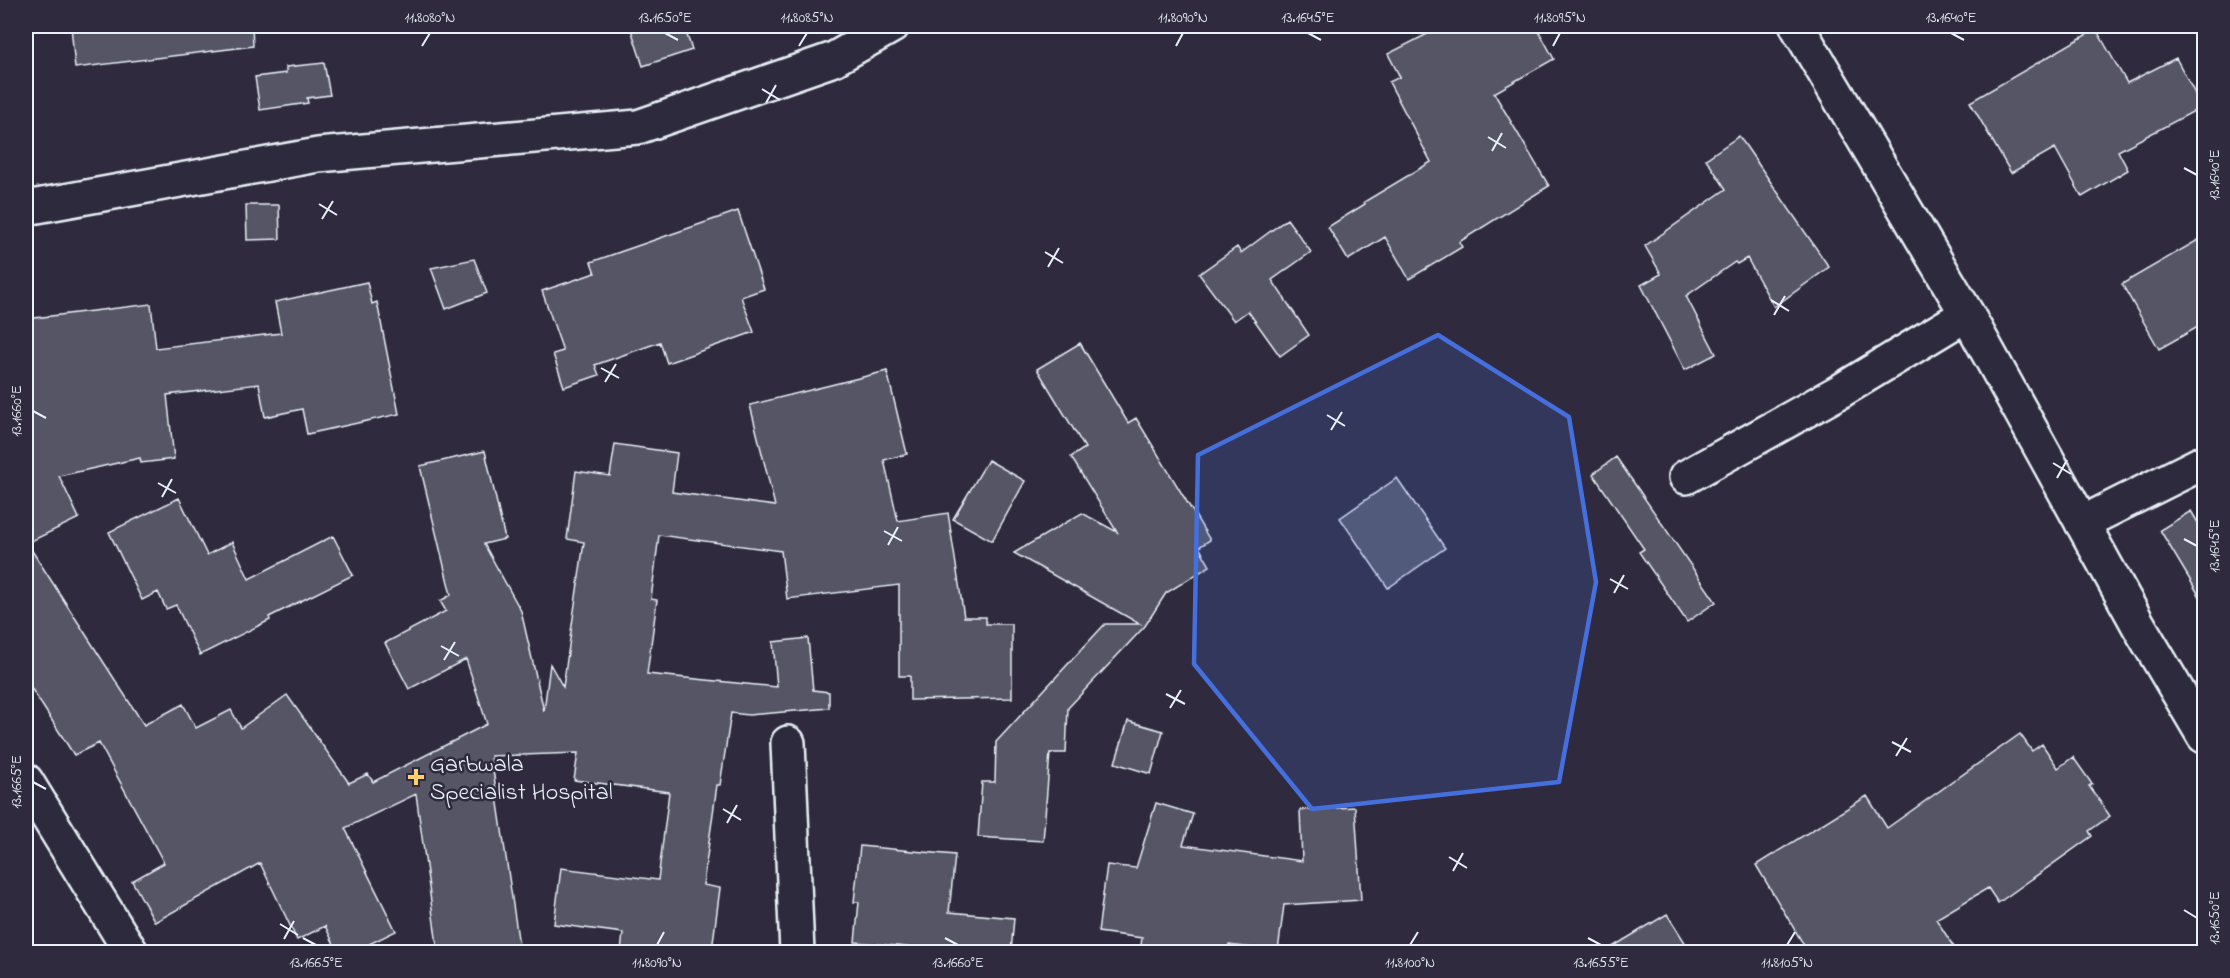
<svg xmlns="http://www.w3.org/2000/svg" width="2230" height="978" font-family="'Indie Flower',sans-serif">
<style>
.building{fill:#575565;stroke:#e8f1f8;stroke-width:1.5}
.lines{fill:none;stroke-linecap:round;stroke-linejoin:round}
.street-casing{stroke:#e8f1f8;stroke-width:38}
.secondary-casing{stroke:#e8f1f8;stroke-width:38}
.street{stroke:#2f2a3d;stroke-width:33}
.secondary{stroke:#2f2a3d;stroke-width:33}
.marked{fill:#466fde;fill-opacity:0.2;stroke:#466fde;stroke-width:4.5;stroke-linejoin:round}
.ticks{fill:none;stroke:#e8f1f8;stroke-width:2}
.poi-dot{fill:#ffd166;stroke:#2f2a3d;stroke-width:2}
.labels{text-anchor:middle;stroke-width:5;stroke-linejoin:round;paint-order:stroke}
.poi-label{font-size:24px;fill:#e8f1f8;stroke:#2f2a3d;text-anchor:start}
.neatline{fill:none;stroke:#e8f1f8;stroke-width:2}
.ticks-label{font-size:15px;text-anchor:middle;fill:#e8f1f8}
</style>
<rect width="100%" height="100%" fill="#2f2a3d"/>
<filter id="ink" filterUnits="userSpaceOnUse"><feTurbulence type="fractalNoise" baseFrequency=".0167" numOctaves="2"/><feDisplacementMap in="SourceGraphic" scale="12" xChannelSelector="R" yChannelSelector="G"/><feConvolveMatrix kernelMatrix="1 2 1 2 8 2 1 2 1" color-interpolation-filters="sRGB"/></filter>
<g filter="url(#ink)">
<path class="building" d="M 71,26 L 252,26 L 253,46 L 75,68 Z
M 630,26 L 684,26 L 692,50 L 643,66 Z
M 1443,26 L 1536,26 L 1554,59 L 1494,93 L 1549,186 L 1459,242 L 1462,247 L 1409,279 L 1385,237 L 1348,260 L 1328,227 L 1365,204 L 1364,202 L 1431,162 L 1389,82 L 1400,77 L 1388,54 Z
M 2096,29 L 2127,83 L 2176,58 L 2202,107 L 2118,151 L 2128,170 L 2082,197 L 2055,148 L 2011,173 L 1970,102 Z
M 324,63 L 330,95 L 307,98 L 308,103 L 260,110 L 255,77 L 286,73 L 286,67 Z
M 1739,136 L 1829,267 L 1774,307 L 1747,258 L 1737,264 L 1735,262 L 1686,296 L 1716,354 L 1685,370 L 1641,285 L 1661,274 L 1645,246 L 1726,189 L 1706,159 Z
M 246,205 L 279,205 L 280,239 L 247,240 Z
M 738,211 L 764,289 L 741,297 L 754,332 L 667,363 L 660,342 L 595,365 L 599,375 L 564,387 L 553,354 L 563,351 L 542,291 L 595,273 L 591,262 Z
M 1287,219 L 1311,252 L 1272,280 L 1309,335 L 1280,356 L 1248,311 L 1234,321 L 1199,274 L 1237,247 L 1241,253 Z
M 2205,236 L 2205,323 L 2159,349 L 2122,284 Z
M 474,259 L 487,293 L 446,309 L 431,268 Z
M 367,282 L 372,304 L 377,302 L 399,414 L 307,434 L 302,409 L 265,417 L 259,384 L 167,395 L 174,459 L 141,463 L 140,458 L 59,476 L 79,518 L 27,543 L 144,725 L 183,704 L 196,728 L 231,710 L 241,728 L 287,695 L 349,783 L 368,774 L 373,782 L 487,724 L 466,659 L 409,689 L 385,643 L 446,611 L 440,601 L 451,595 L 420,466 L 485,451 L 505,539 L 484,544 L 521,611 L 544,711 L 550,664 L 563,687 L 584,542 L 567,539 L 576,471 L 610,476 L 615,444 L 677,453 L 672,492 L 775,506 L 750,405 L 887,371 L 907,454 L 884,460 L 898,521 L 948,513 L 964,617 L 986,617 L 986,624 L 1012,624 L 1012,698 L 910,700 L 910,676 L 899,676 L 899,585 L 787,599 L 781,551 L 659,535 L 651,599 L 657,600 L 647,674 L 777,687 L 773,642 L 808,638 L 813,690 L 829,692 L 829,708 L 749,715 L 731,713 L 720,785 L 717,785 L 703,885 L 720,888 L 712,950 L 684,947 L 684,952 L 621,952 L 623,933 L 554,924 L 561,868 L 658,880 L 669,792 L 574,780 L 578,753 L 491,756 L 520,952 L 438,952 L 416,794 L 345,828 L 396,931 L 353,952 L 338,952 L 325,926 L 297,940 L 260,863 L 155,922 L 132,881 L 164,863 L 99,743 L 74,755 L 26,680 L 26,319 L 151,304 L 156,348 L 281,333 L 275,302 Z
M 1080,343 L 1128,423 L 1136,418 L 1210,540 L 1199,547 L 1210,566 L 1166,593 L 1145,626 L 1068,708 L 1066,753 L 1050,753 L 1043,841 L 978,837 L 982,782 L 995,782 L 996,742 L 1105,624 L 1140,624 L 1014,553 L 1082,513 L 1117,532 L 1071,457 L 1085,448 L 1037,369 Z
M 1616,457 L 1716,602 L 1687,622 L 1639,552 L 1644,549 L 1593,474 Z
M 988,460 L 1025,481 L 992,541 L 953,519 Z
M 1397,478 L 1445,548 L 1388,588 L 1340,518 Z
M 179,498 L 207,555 L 232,542 L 249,579 L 333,536 L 353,575 L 269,617 L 270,620 L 200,655 L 176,605 L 166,609 L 158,592 L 142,600 L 109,532 Z
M 2191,511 L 2205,534 L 2205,605 L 2160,530 Z
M 1128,721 L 1163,731 L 1151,774 L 1115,763 Z
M 2020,734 L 2032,751 L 2042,744 L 2058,768 L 2073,757 L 2092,784 L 2089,786 L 2110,816 L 2089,831 L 2092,836 L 1998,903 L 1988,888 L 1936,919 L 1957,952 L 1808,952 L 1756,865 L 1867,796 L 1887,828 Z
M 1156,803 L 1193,814 L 1183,845 L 1302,861 L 1300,810 L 1355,807 L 1361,900 L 1284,905 L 1278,951 L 1229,945 L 1228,952 L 1140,952 L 1142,938 L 1098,932 L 1107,865 L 1136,868 Z
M 860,846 L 955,855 L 949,912 L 1014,918 L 1011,952 L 927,952 L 927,949 L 855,942 L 859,902 L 854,902 Z
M 1667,914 L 1691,952 L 1604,952 Z"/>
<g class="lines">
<defs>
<path id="street" d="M 26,208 L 318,155 L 638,127 L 834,59 L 892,26
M 1686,477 L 1837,393 L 1967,314
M 2082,523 L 2204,462
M 788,743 L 797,952
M 26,781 L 131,952"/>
<path id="secondary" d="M 1797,26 L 1967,314 L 2139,626 L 2204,736"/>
</defs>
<use href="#street" class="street-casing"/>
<use href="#secondary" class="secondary-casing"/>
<use href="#street" class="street"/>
<use href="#secondary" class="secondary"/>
</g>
</g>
<path class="marked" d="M 1438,335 L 1569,417 L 1596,582 L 1559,782 L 1312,809 L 1194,664 L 1198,455 Z"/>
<path class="ticks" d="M 665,33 L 678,40M 1308,33 L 1321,40M 1951,33 L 1964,40M 422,46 L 430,33M 799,46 L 807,33M 1176,46 L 1183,33M 1553,46 L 1560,33M 762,89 L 780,100M 766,103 L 776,85M 1488,137 L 1506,148M 1492,151 L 1502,133M 2184,168 L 2197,175M 319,204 L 337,215M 322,219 L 333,201M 1045,252 L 1063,263M 1048,267 L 1059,248M 1771,300 L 1789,311M 1774,315 L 1785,296M 601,368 L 619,378M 605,382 L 616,364M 33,411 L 46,418M 1327,415 L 1345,426M 1331,430 L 1342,412M 2053,463 L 2071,474M 2057,478 L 2067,460M 158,483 L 176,493M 162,497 L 172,479M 884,531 L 902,541M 2184,539 L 2197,546M 888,545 L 898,527M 1610,579 L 1628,589M 1614,593 L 1624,575M 441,646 L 459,656M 444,660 L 455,642M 1166,694 L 1185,704M 1170,708 L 1181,690M 1892,742 L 1911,752M 1896,756 L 1907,738M 33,782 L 46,789M 723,809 L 741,820M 727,823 L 737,805M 1449,857 L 1467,868M 1453,871 L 1463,853M 2184,910 L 2197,918M 280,924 L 298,935M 303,938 L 316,945M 945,938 L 958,945M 1588,938 L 1601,945M 284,939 L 294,921M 657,945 L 664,932M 1410,945 L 1418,932M 1787,945 L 1795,932"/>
<path class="poi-dot" d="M413 768h6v6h6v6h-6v6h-6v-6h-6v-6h6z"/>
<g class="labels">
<g class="poi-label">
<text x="430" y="771">Garbwala<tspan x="430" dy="28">Specialist Hospital</tspan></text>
</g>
</g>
<rect width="2230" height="978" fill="none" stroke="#2f2a3d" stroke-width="66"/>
<rect x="33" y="33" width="2164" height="912" class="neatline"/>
<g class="ticks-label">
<text x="430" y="22">11.8080°N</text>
<text x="665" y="22">13.1650°E</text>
<text x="807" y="22">11.8085°N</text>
<text x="1183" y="22">11.8090°N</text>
<text x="1308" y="22">13.1645°E</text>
<text x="1560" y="22">11.8095°N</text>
<text x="1951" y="22">13.1640°E</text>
<text transform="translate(2214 175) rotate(-90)" y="5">13.1640°E</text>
<text transform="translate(16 411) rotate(-90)" y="5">13.1660°E</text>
<text transform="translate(2214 546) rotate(-90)" y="5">13.1645°E</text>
<text transform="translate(16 782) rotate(-90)" y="5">13.1665°E</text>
<text transform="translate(2214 918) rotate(-90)" y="5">13.1650°E</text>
<text x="316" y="967">13.1665°E</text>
<text x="657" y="967">11.8090°N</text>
<text x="958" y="967">13.1660°E</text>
<text x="1410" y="967">11.8100°N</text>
<text x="1601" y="967">13.1655°E</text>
<text x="1787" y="967">11.8105°N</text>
</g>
</svg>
